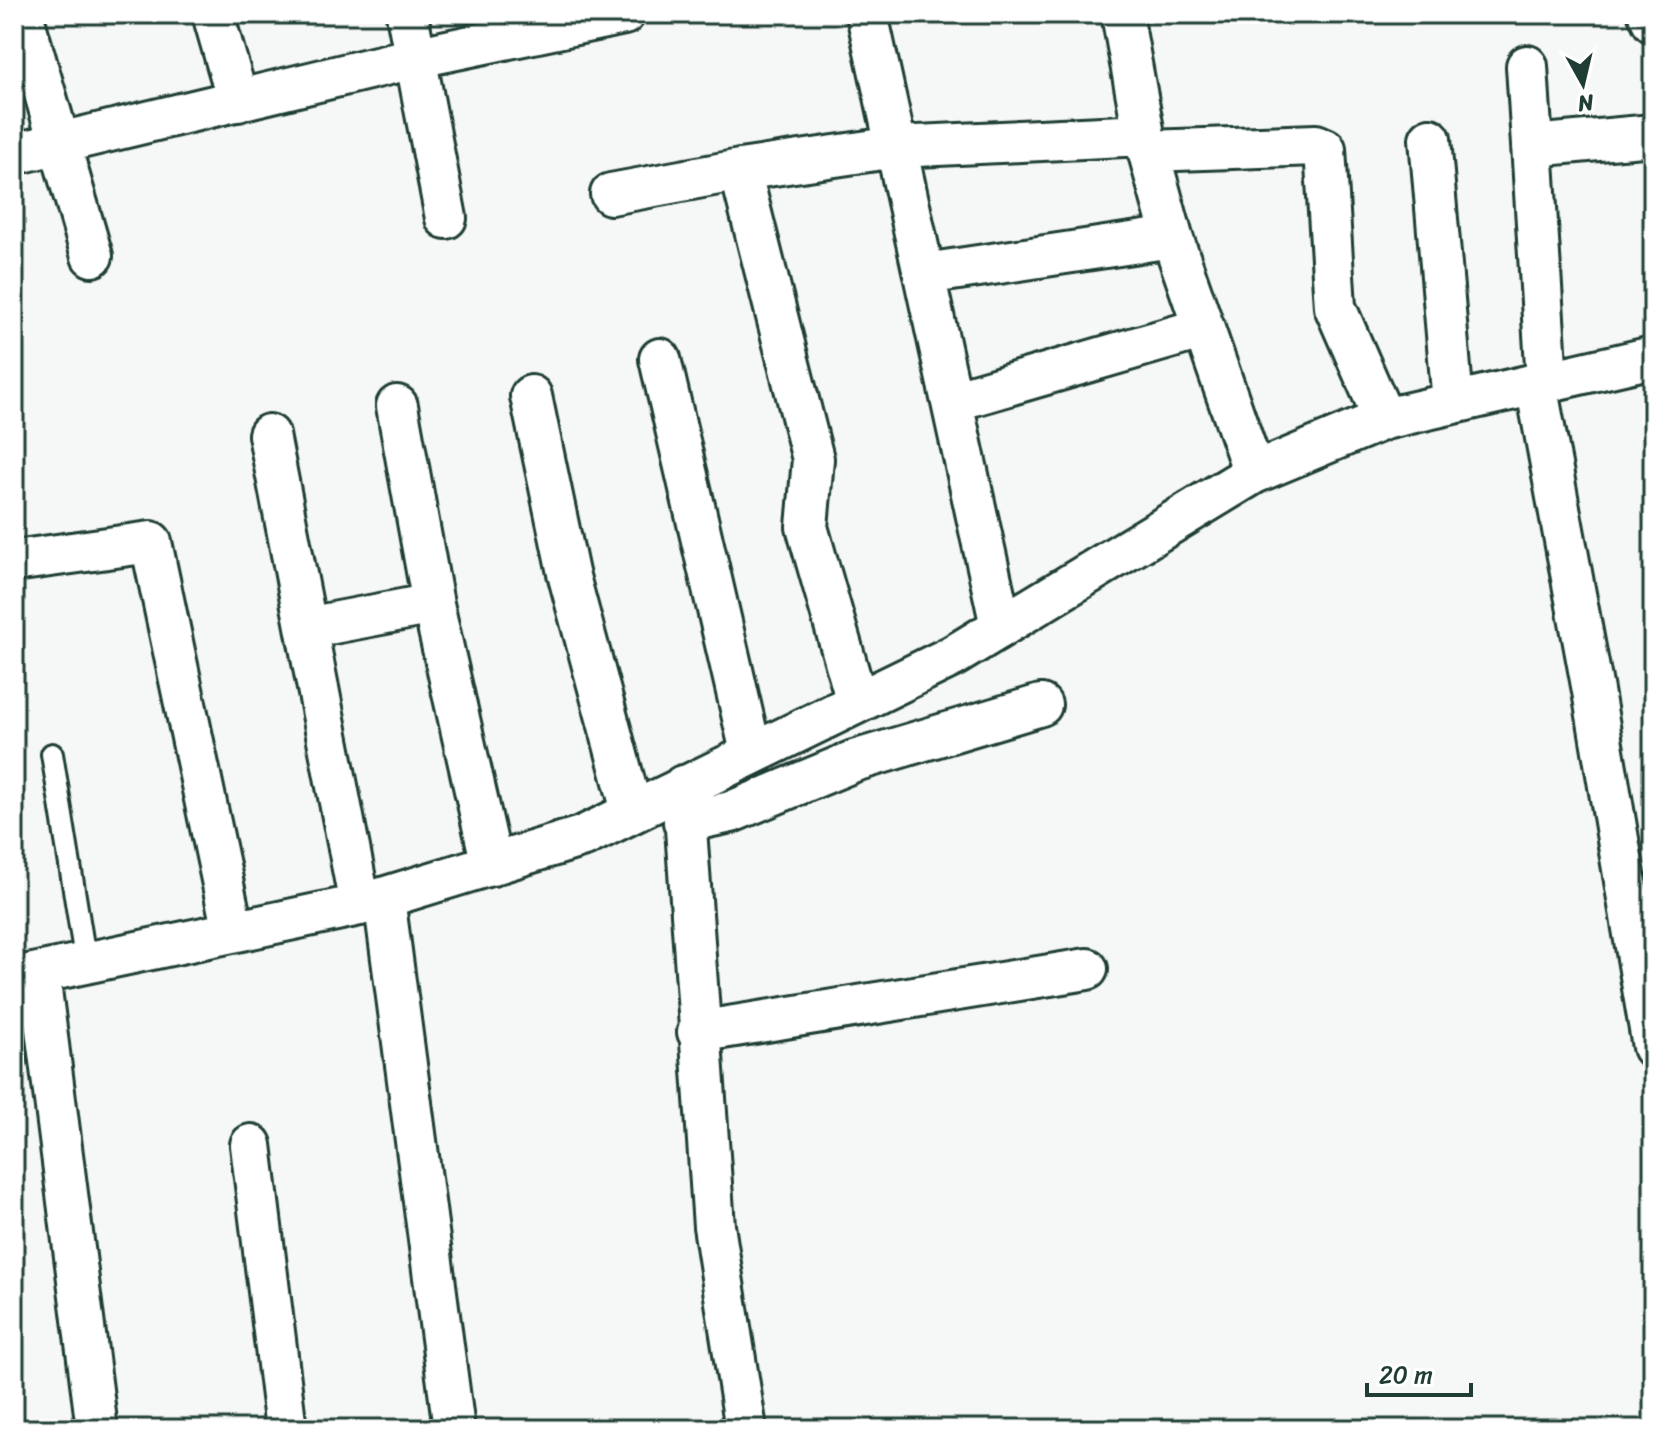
<svg xmlns="http://www.w3.org/2000/svg" width="1667" height="1443" font-family="Sriracha,sans-serif">
<style>
.lines{fill:none;stroke-linecap:round;stroke-linejoin:round}
.service-casing{stroke:#1f3d34;stroke-width:26}
.minor-casing{stroke:#1f3d34;stroke-width:46}
.service{stroke:#fff;stroke-width:20}
.minor{stroke:#fff;stroke-width:40}
</style>
<rect width="100%" height="100%" fill="#f6f7f7"/>
<filter id="ink" filterUnits="userSpaceOnUse"><feTurbulence type="fractalNoise" baseFrequency=".0125" numOctaves="2"/><feDisplacementMap in="SourceGraphic" scale="16" xChannelSelector="R" yChannelSelector="G"/><feConvolveMatrix kernelMatrix="1 2 1 2 8 2 1 2 1" color-interpolation-filters="sRGB"/></filter>
<g filter="url(#ink)">
<g class="lines">
<defs>
<path id="service" d="M 52,754 L 86,964"/>
<path id="minor" d="M 22,14 L 92,256
M 213,14 L 238,101
M 407,14 L 446,218
M 867,14 L 1001,626
M 1122,14 L 1144,135 L 1172,237 L 1254,473
M 1649,14 L 1653,22
M 1527,66 L 1547,381
M 1430,139 L 1453,403
M 1533,146 L 1653,135
M 1149,151 L 1316,145 L 1325,149 L 1335,307 L 1384,419
M 14,154 L 418,57 L 624,14
M 740,170 L 813,459 L 807,527 L 857,702
M 611,194 L 740,170 L 896,147 L 1144,135
M 925,274 L 1172,237
M 660,359 L 751,752
M 1536,384 L 1593,691 L 1653,1047
M 531,396 L 568,573 L 632,811
M 953,401 L 1204,328
M 397,406 L 433,604 L 492,865
M 269,435 L 360,905
M 14,561 L 151,542 L 233,932
M 307,628 L 433,604
M 683,786 L 714,1226 L 746,1429
M 684,822 L 731,812 L 854,761 L 1041,705
M 384,898 L 454,1429
M 39,974 L 97,1429
M 14,978 L 360,905 L 584,836 L 953,656 L 1254,473 L 1384,419 L 1653,357
M 698,1032 L 1087,969
M 251,1145 L 286,1429"/>
</defs>
<use href="#service" class="service-casing"/>
<use href="#minor" class="minor-casing"/>
<use href="#service" class="service"/>
<use href="#minor" class="minor"/>
</g>
</g>
<rect width="1667" height="1443" fill="none" stroke="#fff" stroke-width="48"/>
<rect x="24" y="24" width="1619" height="1395" fill="none" stroke="#1f3d34" stroke-width="3" filter="url(#ink)"/>
<g transform="translate(1583 84) rotate(172)" stroke="#ffffff" stroke-width="6" paint-order="stroke">
<path d="M0-6L14 30L0 20L-14 30Z" fill="#1f3d34"/>
<text y="-12" font-size="22" font-weight="bold" text-anchor="middle" fill="#1f3d34">N</text>
</g>
<path d="M1367 1383v12h104v-12" fill="none" stroke="#1f3d34" stroke-width="4"/>
<text x="1379" y="1383" font-size="24" fill="#1f3d34" stroke="#ffffff" stroke-width="6" paint-order="stroke">20 m</text>
</svg>
